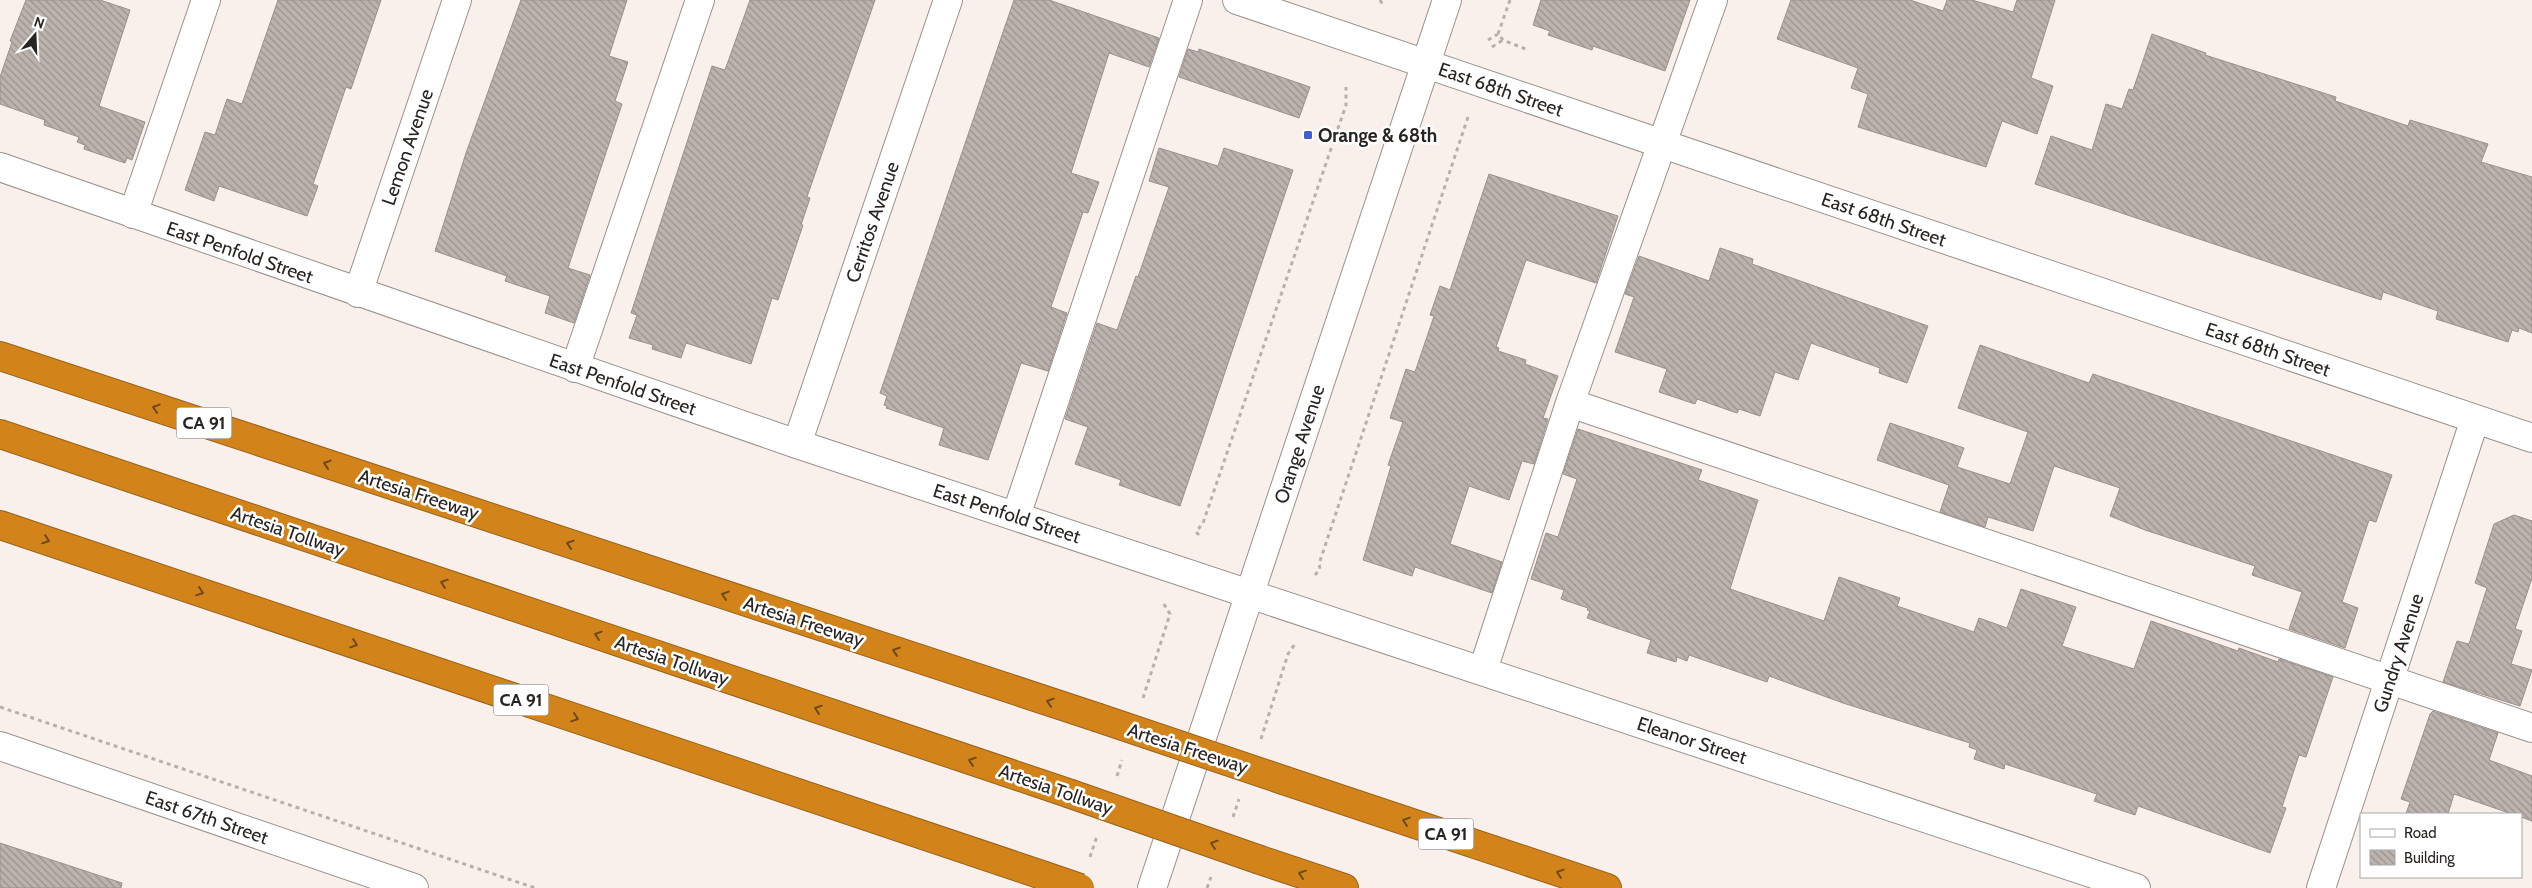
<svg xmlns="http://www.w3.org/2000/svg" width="2532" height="888" font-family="Cabin,sans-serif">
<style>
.building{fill:url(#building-back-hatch);stroke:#99918c}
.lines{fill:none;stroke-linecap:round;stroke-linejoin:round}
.minor-casing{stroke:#9a928d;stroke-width:30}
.highway-casing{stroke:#96621d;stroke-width:30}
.path{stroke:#b8b0ac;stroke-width:3;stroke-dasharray:4 4;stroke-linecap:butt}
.minor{stroke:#fff;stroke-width:28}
.highway{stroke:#d2841a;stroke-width:28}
.highway-bridge-casing{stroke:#96621d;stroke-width:30;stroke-linecap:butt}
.highway-bridge{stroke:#d2841a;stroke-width:28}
.oneway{stroke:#6c4a1f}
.poi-dot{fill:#425fd2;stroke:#fff;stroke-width:2}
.labels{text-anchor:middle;stroke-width:5;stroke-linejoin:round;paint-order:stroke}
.shield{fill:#fff;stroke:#686664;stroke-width:1}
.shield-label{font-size:18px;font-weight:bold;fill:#282422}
.street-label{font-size:19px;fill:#282422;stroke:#fff}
.poi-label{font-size:19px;font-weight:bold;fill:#282422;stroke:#fff;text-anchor:start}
</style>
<defs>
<pattern id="building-back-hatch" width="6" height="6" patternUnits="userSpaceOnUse" patternTransform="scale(1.25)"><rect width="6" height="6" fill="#bcb3ae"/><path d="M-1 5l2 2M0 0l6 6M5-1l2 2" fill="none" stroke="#99918d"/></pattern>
</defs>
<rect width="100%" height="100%" fill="#f9f0eb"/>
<path class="building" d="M 26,0 L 100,0 L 130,10 L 99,106 L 145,122 L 132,160 L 127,158 L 125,163 L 84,149 L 85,145 L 77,142 L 79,137 L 44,125 L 45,120 L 0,104 L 0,77 L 12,42 L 10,41 Z
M 278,0 L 381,0 L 351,89 L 346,87 L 313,184 L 318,186 L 307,216 L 219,186 L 214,201 L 185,190 L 205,132 L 215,135 L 227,99 L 242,104 Z
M 521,0 L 627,0 L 609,56 L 628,62 L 615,101 L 622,104 L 568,268 L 590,275 L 574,323 L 545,313 L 550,296 L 505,281 L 507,276 L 435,251 L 466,153 Z
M 750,0 L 875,0 L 807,197 L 810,198 L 801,225 L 803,225 L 778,300 L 772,298 L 751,364 L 686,343 L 681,358 L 652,349 L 653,345 L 629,338 L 637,315 L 631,313 L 712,66 L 725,70 Z
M 1014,0 L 1049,0 L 1159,38 L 1149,67 L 1109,53 L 1071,173 L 1099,182 L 1088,213 L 1083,212 L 1051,307 L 1067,313 L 1048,371 L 1021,363 L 988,460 L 939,445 L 944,428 L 886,408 L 887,406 L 884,405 L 887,396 L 880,393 Z
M 1541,0 L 1690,0 L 1665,71 L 1593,46 L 1592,50 L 1548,35 L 1550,31 L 1533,25 Z
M 1791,0 L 1910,0 L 1943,11 L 1947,0 L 1972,0 L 2013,12 L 2017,0 L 2055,0 L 2031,78 L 2053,86 L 2037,134 L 2002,121 L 1986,167 L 1858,127 L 1868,94 L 1851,88 L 1858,68 L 1777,39 Z
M 2152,34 L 2206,53 L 2205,55 L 2336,97 L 2335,101 L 2408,126 L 2410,120 L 2488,144 L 2481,162 L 2532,177 L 2532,333 L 2519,328 L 2518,332 L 2512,330 L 2508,342 L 2436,319 L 2438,311 L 2383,292 L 2381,300 L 2035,184 L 2051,136 L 2092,150 L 2106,104 L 2122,109 L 2129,89 L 2133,90 Z
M 1188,49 L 1198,52 L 1199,49 L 1310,87 L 1299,118 L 1179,77 Z
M 1159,148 L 1218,166 L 1224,148 L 1293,170 L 1180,506 L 1119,485 L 1121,480 L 1075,464 L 1088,427 L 1065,419 L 1097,323 L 1117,330 L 1136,276 L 1138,277 L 1169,187 L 1149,181 Z
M 1489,174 L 1618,216 L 1596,283 L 1526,260 L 1496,347 L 1499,348 L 1498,351 L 1526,360 L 1525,364 L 1558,376 L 1543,418 L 1548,419 L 1534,464 L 1522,461 L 1509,500 L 1469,486 L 1450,544 L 1502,562 L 1492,593 L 1415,567 L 1412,576 L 1363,560 L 1391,466 L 1388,465 L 1403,422 L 1390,418 L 1406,369 L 1415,372 L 1434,316 L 1430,315 L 1440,286 L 1450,290 Z
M 1720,248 L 1753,259 L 1752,264 L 1928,326 L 1907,383 L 1879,373 L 1880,368 L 1811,343 L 1798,380 L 1775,372 L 1760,416 L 1739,409 L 1737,413 L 1697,399 L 1695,404 L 1659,392 L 1667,369 L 1615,352 L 1634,297 L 1625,294 L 1639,256 L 1709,281 Z
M 1980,345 L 2089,383 L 2093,374 L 2392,475 L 2376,522 L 2369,520 L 2342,602 L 2358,608 L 2345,648 L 2289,629 L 2302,592 L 2252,575 L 2255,566 L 2145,530 L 2110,516 L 2120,488 L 2054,466 L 2033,531 L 1988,517 L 1985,527 L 1940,512 L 1949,485 L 1877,460 L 1890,423 L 1964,448 L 1957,467 L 2010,484 L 2028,432 L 1958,408 Z
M 1578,429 L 1702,470 L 1698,480 L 1758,500 L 1730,589 L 1824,621 L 1839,577 L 1900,598 L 1897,606 L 1974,632 L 1979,618 L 2007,628 L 2021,589 L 2076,607 L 2062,646 L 2134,669 L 2151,621 L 2238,651 L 2239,648 L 2278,662 L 2279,659 L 2333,677 L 2306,757 L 2299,755 L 2282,807 L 2286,808 L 2270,853 L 2138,806 L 2135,815 L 2094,801 L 2097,794 L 2005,764 L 2004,769 L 1974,759 L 1977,750 L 1969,747 L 1970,743 L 1843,703 L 1769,676 L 1767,682 L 1689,655 L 1687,661 L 1677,657 L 1676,662 L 1647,653 L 1651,640 L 1587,618 L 1590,611 L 1587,610 L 1588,608 L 1561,599 L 1564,590 L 1531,579 L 1546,533 L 1558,537 L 1577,479 L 1563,474 Z
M 2514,515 L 2532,521 L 2532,578 L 2515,629 L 2522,631 L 2511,664 L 2532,670 L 2520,706 L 2443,682 L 2457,641 L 2469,644 L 2487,588 L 2475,583 L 2494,524 Z
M 2433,711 L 2498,733 L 2489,760 L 2532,776 L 2532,821 L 2521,817 L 2521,814 L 2512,814 L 2454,794 L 2448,814 L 2406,814 L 2410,802 L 2401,799 L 2430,714 Z
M 0,843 L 122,883 L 121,888 L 0,888 Z"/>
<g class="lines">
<defs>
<path id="minor" d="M 1237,0 L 2532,438
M 0,167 L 797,444 L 2136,888
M 133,214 L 206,0
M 358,293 L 457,0
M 575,368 L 700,0
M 1570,403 L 2532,728
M 797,444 L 948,0
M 1016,516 L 1188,0
M 1483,670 L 1570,403 L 1713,0
M 0,746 L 414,888
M 1152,888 L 1447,0
M 2321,888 L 2475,419"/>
<path id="highway" d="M 0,356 L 1096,717
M 0,434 L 1068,793
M 0,525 L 1042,875
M 1286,781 L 1607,888
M 1260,860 L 1344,888"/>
</defs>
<use href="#minor" class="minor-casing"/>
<use href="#highway" class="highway-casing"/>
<path class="path" d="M 1380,0 L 1383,5
M 1510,0 L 1498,34 L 1503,40 L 1528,50
M 1488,40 L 1498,34
M 1492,47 L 1503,40
M 1199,535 L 1196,532 L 1203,523 L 1346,105 L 1346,87
M 1315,575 L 1320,569 L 1319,564 L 1468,117
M 1143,698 L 1170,614 L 1162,601
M 0,707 L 535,888
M 1261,739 L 1288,654 L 1295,644
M 1117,776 L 1122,760
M 1233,817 L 1239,799
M 1090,857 L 1097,836
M 1207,888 L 1211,877"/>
<use href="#minor" class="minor"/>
<use href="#highway" class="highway"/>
<defs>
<path id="highway-bridge" d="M 1096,717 L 1286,781
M 1068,793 L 1260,860
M 1042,875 L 1080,888"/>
</defs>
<use href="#highway-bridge" class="highway-bridge-casing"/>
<use href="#highway-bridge" class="highway-bridge"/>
</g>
<defs><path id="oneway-chevron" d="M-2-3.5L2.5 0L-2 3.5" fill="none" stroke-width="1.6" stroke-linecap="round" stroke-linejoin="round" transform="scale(1.25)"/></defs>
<g class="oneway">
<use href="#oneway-chevron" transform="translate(156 408) rotate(-162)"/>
<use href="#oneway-chevron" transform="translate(327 464) rotate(-162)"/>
<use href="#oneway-chevron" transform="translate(46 540) rotate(19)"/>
<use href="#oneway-chevron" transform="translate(570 544) rotate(-162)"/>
<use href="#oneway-chevron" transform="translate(444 583) rotate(-161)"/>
<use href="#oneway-chevron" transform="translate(200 592) rotate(19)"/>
<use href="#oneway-chevron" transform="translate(725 595) rotate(-162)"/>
<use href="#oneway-chevron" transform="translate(598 635) rotate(-161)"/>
<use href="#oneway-chevron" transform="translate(354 644) rotate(19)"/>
<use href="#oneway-chevron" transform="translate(896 651) rotate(-162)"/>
<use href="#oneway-chevron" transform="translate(1050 702) rotate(-162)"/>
<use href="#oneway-chevron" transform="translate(818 709) rotate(-161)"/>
<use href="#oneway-chevron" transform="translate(575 718) rotate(19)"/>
<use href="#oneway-chevron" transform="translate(972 761) rotate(-161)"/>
<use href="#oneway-chevron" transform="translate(1406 821) rotate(-161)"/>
<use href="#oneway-chevron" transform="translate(1214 844) rotate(-161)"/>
<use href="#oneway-chevron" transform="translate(1560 873) rotate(-161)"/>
<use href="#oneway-chevron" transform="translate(1302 874) rotate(-161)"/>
</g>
<rect class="poi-dot" x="1303" y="130" width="10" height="10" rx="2.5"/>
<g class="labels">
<g class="shield">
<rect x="176.5" y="407.5" width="55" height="31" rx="4"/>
<rect x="493.5" y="684.5" width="55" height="31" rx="4"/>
<rect x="1418.5" y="818.5" width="55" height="31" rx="4"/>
</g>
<g class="shield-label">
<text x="204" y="429">CA 91</text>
<text x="521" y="706">CA 91</text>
<text x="1446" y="840">CA 91</text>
</g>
<g class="street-label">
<text transform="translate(1501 89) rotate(19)" y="7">East 68th Street</text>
<text transform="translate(407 147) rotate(-71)" y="7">Lemon Avenue</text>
<text transform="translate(1884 219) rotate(19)" y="7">East 68th Street</text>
<text transform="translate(872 222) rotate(-71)" y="7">Cerritos Avenue</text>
<text transform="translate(240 252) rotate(19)" y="7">East Penfold Street</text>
<text transform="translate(2268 349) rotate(19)" y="7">East 68th Street</text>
<text transform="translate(623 384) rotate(19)" y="7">East Penfold Street</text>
<text transform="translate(1299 444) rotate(-72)" y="7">Orange Avenue</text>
<text transform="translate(419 494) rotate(18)" y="7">Artesia Freeway</text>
<text transform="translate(1007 513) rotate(18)" y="7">East Penfold Street</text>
<text transform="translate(288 531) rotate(19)" y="7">Artesia Tollway</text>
<text transform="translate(804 621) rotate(18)" y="7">Artesia Freeway</text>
<text transform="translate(2398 653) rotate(-72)" y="7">Gundry Avenue</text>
<text transform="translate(672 660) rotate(19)" y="7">Artesia Tollway</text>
<text transform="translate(1692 740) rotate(18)" y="7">Eleanor Street</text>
<text transform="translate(1188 748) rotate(18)" y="7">Artesia Freeway</text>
<text transform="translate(1056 789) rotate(19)" y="7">Artesia Tollway</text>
<text transform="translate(207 817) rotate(19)" y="7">East 67th Street</text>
</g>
<g class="poi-label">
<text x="1318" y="142">Orange &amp; 68th</text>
</g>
</g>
<rect x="2360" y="813" width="162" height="65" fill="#ffffff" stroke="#a9a7a7"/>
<rect x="2370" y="829" width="25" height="8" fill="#ffffff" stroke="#a9a7a7"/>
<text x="2404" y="838" font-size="15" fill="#282422">Road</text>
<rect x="2370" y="850" width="25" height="15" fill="url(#building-back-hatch)" stroke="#a9a7a7"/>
<text x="2404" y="863" font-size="15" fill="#282422">Building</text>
<g transform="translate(35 35) rotate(19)" stroke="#ffffff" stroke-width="4" paint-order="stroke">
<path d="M0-4L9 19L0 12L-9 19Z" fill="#282422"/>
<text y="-8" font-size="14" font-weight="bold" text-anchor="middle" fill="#282422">N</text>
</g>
</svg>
